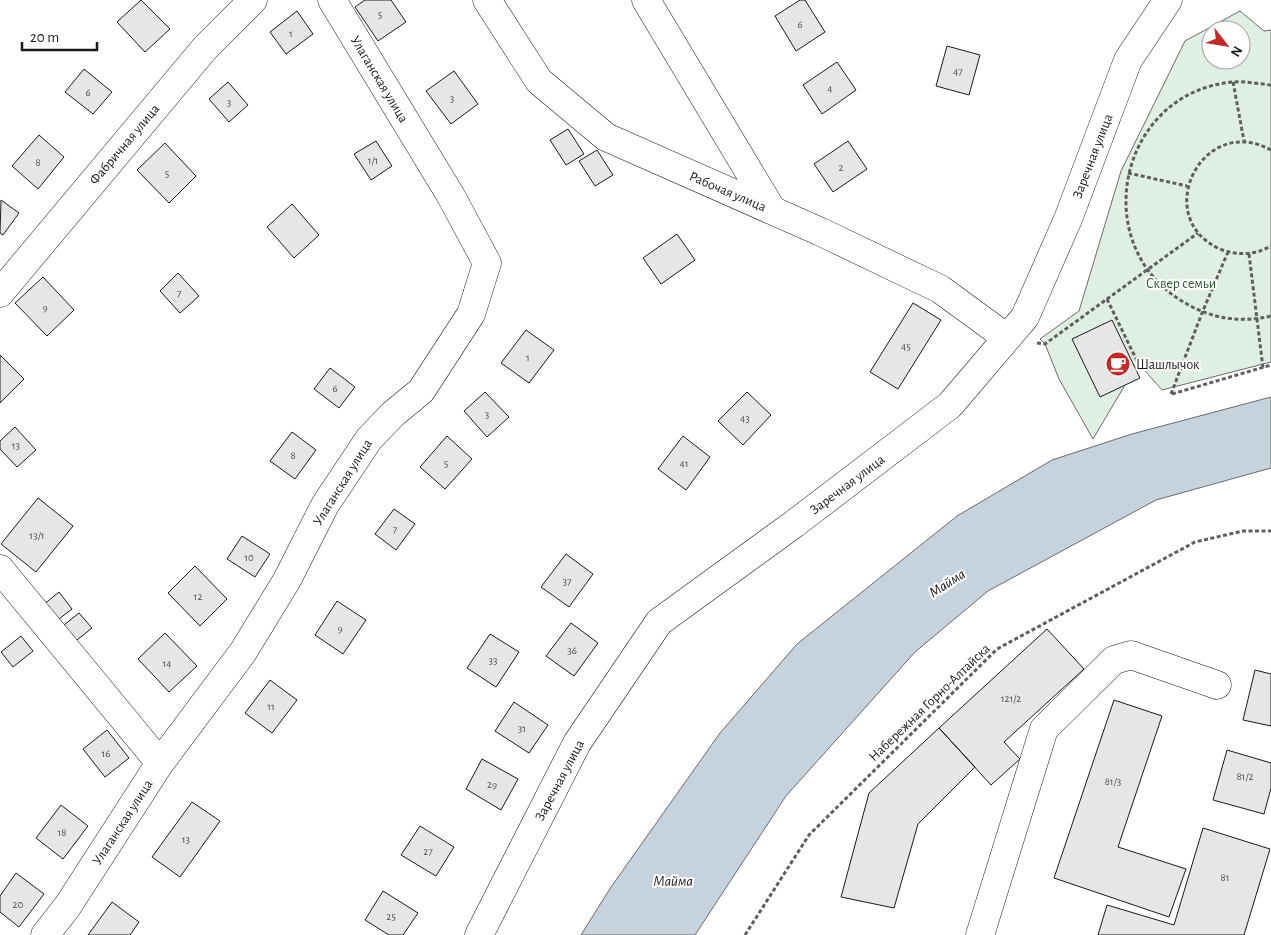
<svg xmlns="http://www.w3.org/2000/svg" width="1271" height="935" font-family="'Alegreya Sans',sans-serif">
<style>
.green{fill:#e0efe3;stroke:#6a6a6a;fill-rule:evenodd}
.water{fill:#c6d2dc;stroke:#6a6a6a}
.building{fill:#e6e6e6;stroke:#1a1a1a}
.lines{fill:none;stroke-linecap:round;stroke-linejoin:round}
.minor-casing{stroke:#1a1a1a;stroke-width:29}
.path{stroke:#5f5f5f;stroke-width:3;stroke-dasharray:4 2.5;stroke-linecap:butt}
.minor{stroke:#fff;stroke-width:28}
.labels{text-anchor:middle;stroke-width:4;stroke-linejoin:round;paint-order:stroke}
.number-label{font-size:11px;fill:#4d4d4d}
.street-label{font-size:14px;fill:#1a1a1a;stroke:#fff}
.park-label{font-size:14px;fill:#2b5a34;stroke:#fff}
.poi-label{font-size:14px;fill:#1a1a1a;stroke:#fff;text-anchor:start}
.water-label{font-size:15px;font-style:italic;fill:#1a1a1a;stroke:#fff}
</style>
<rect width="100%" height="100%" fill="#fff"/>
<path class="green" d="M 1240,11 L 1264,31 L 1271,30 L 1271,362 L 1162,390 L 1138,363 L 1093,439 L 1059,379 L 1045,344 L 1040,339 L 1079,311 L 1121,171 L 1185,41 ZM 1211,30 L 1241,30 L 1241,60 L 1211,60 Z"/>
<path class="water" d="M 1271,397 L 1271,468 L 1156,500 L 988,591 L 915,652 L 786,796 L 695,935 L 581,935 L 611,887 L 720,733 L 797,644 L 957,516 L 1052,460 L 1132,434 Z"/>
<path class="building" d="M 141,0 L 170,29 L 145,52 L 117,22 Z
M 365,0 L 391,0 L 406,22 L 378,41 L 355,7 Z
M 800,0 L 805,0 L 825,32 L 796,51 L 775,16 Z
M 297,11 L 313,34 L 286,54 L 270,32 Z
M 947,46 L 980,55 L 969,95 L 936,86 Z
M 837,62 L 856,90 L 822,114 L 803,85 Z
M 84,69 L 112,92 L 93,114 L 65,92 Z
M 454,71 L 478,104 L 451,124 L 426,91 Z
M 228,82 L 248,105 L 229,122 L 209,99 Z
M 568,129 L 584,154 L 566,165 L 550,140 Z
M 39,135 L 64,157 L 38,189 L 12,166 Z
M 376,141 L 392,166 L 371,180 L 354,154 Z
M 848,141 L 867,169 L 833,192 L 814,164 Z
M 165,143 L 196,176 L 169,203 L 137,170 Z
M 597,150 L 613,175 L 595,186 L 579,161 Z
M 1,200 L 19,213 L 3,235 L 0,233 Z
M 292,204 L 319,235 L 294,258 L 267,227 Z
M 677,234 L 695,260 L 661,284 L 643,258 Z
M 178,273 L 199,296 L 180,313 L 160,291 Z
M 43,277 L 74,310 L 47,336 L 15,303 Z
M 913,303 L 941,320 L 898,389 L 870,372 Z
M 1112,320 L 1140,378 L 1100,397 L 1072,339 Z
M 526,330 L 554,350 L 529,383 L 501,363 Z
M 0,355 L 24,379 L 0,403 Z
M 330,368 L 355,387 L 339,408 L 314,389 Z
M 485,392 L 509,417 L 487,437 L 464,411 Z
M 747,392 L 771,415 L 743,445 L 718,421 Z
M 15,427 L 36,450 L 17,467 L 0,449 L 0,441 Z
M 292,432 L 316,450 L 295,479 L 270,461 Z
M 447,436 L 472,459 L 445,489 L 420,467 Z
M 683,436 L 710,457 L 686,490 L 658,469 Z
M 38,498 L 73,526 L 36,572 L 1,544 Z
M 394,509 L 415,524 L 396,550 L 375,534 Z
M 242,536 L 270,554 L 255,577 L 227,559 Z
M 566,554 L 593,574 L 569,607 L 541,587 Z
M 195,566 L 227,599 L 200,626 L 168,593 Z
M 59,592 L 72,609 L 55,622 L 42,606 Z
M 337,601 L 366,620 L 343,654 L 315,635 Z
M 79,613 L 92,628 L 72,644 L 59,629 Z
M 571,623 L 598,643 L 574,676 L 546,656 Z
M 1047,629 L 1084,669 L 1004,742 L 1020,759 L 991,785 L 939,728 Z
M 165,633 L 197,666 L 169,692 L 138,659 Z
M 490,634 L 519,652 L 496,687 L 467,668 Z
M 21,636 L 33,651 L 13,667 L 1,652 Z
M 1255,670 L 1271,674 L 1271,726 L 1243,720 Z
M 270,680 L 297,700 L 272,733 L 245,713 Z
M 1114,700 L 1162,716 L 1118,847 L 1186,869 L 1169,917 L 1054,878 Z
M 514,702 L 548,725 L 529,753 L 495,731 Z
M 939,728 L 975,767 L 918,824 L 894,908 L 841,897 L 869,793 Z
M 107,730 L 129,758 L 105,777 L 83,749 Z
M 1227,750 L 1271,763 L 1271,788 L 1264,814 L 1213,800 Z
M 482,759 L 518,779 L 501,810 L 466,789 Z
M 192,802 L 220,821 L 180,877 L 152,857 Z
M 61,805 L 88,826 L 63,859 L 36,838 Z
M 420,826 L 454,847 L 436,876 L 401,855 Z
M 1203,828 L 1270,849 L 1244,935 L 1098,935 L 1107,905 L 1174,925 Z
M 16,873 L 44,894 L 19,927 L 0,912 L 0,896 Z
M 383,891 L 418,913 L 403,935 L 389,935 L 365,920 Z
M 112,902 L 139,922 L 130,935 L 88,935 Z"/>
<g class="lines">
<defs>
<path id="minor" d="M 487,0 L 539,81 L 606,137 L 821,232 L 940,289 L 1007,338
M 646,0 L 772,210
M 0,293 L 205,48 L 253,0
M 0,569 L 160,763
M 45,935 L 67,907 L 160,763 L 243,652 L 287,580 L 325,505 L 369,439 L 393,414 L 421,391 L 471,314 L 487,263 L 451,196 L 332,0
M 479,935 L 577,743 L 659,622 L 794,524 L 950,405 L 1025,317 L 1068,219 L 1128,60 L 1168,0
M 980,935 L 1044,729 L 1114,660 L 1131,655 L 1217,685"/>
</defs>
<use href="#minor" class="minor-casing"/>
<path class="path" d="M 1233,82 L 1244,141
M 1271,85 C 1259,84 1245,81 1233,82 C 1118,92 1085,248 1187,304 C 1213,319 1242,323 1271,316
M 1271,150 C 1202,112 1150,218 1220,249 C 1237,256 1255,255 1271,246
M 1128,173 L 1187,186
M 1249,254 L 1263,368
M 1107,299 L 1138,363
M 1037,343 L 1045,344 L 1198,233
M 1171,394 L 1202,313 L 1228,252
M 1172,394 L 1271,365
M 745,935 L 809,835 L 997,649 L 1195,542 L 1243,531 L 1271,531"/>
<use href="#minor" class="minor"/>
</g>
<defs>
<symbol id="cafe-disc" viewBox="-11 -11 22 22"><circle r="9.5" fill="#c62828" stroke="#fff"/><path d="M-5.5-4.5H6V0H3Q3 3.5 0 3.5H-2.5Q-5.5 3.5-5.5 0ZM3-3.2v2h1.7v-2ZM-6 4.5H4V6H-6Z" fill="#fff"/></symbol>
</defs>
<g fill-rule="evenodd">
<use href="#cafe-disc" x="1104" y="350" width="28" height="28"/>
</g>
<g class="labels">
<g class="number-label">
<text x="380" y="18">5</text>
<text x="800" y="28">6</text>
<text x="291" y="37">1</text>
<text x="958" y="75">47</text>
<text x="830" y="92">4</text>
<text x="88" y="96">6</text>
<text x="452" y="102">3</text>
<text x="229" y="106">3</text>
<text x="373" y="164">1/1</text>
<text x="38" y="166">8</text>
<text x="841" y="171">2</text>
<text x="167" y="177">5</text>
<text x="179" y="297">7</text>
<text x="45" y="311">9</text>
<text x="906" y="350">45</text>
<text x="528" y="361">1</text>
<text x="335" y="392">6</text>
<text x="487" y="418">3</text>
<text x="745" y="422">43</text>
<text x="16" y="449">13</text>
<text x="293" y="459">8</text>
<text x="446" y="467">5</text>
<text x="684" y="467">41</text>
<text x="395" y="533">7</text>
<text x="37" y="539">13/1</text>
<text x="249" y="561">10</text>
<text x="567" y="585">37</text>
<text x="198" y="600">12</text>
<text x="340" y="632">9</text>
<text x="572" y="654">36</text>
<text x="493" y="664">33</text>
<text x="167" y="667">14</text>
<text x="1011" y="702">121/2</text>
<text x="271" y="710">11</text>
<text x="522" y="732">31</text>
<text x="106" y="757">16</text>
<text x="1245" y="780">81/2</text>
<text x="1113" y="785">81/3</text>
<text x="492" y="788">29</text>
<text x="62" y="836">18</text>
<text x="186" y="843">13</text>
<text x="428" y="855">27</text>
<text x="1225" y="881">81</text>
<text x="18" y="908">20</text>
<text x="391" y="920">25</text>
</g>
<g class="street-label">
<text transform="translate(380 79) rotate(59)" y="5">Улаганская улица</text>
<text transform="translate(124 144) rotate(-50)" y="5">Фабричная улица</text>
<text transform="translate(1092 156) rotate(-69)" y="5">Заречная улица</text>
<text transform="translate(728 191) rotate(23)" y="5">Рабочая улица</text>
<text transform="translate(342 482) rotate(-58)" y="5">Улаганская улица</text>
<text transform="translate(847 484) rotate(-37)" y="5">Заречная улица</text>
<text transform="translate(929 702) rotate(-44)" y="5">Набережная Горно-Алтайска</text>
<text transform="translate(559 780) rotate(-62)" y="5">Заречная улица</text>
<text transform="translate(122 822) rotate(-57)" y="5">Улаганская улица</text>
</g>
<g class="park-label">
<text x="1181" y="288">Сквер семьи</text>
</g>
<g class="poi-label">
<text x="1136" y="369">Шашлычок</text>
</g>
<g class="water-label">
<text transform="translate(947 583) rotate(-33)" y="5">Майма</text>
<text x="673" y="886">Майма</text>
</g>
</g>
<g transform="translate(1226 45) rotate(121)"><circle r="24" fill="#ffffff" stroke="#a3a3a3"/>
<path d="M0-4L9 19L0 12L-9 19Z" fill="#c62828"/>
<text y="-8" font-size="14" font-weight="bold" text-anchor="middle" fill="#1a1a1a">N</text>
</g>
<path d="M22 42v8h75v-8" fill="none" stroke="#1a1a1a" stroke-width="2.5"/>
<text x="30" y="42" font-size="15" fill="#1a1a1a" stroke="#ffffff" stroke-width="4" paint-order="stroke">20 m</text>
</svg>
